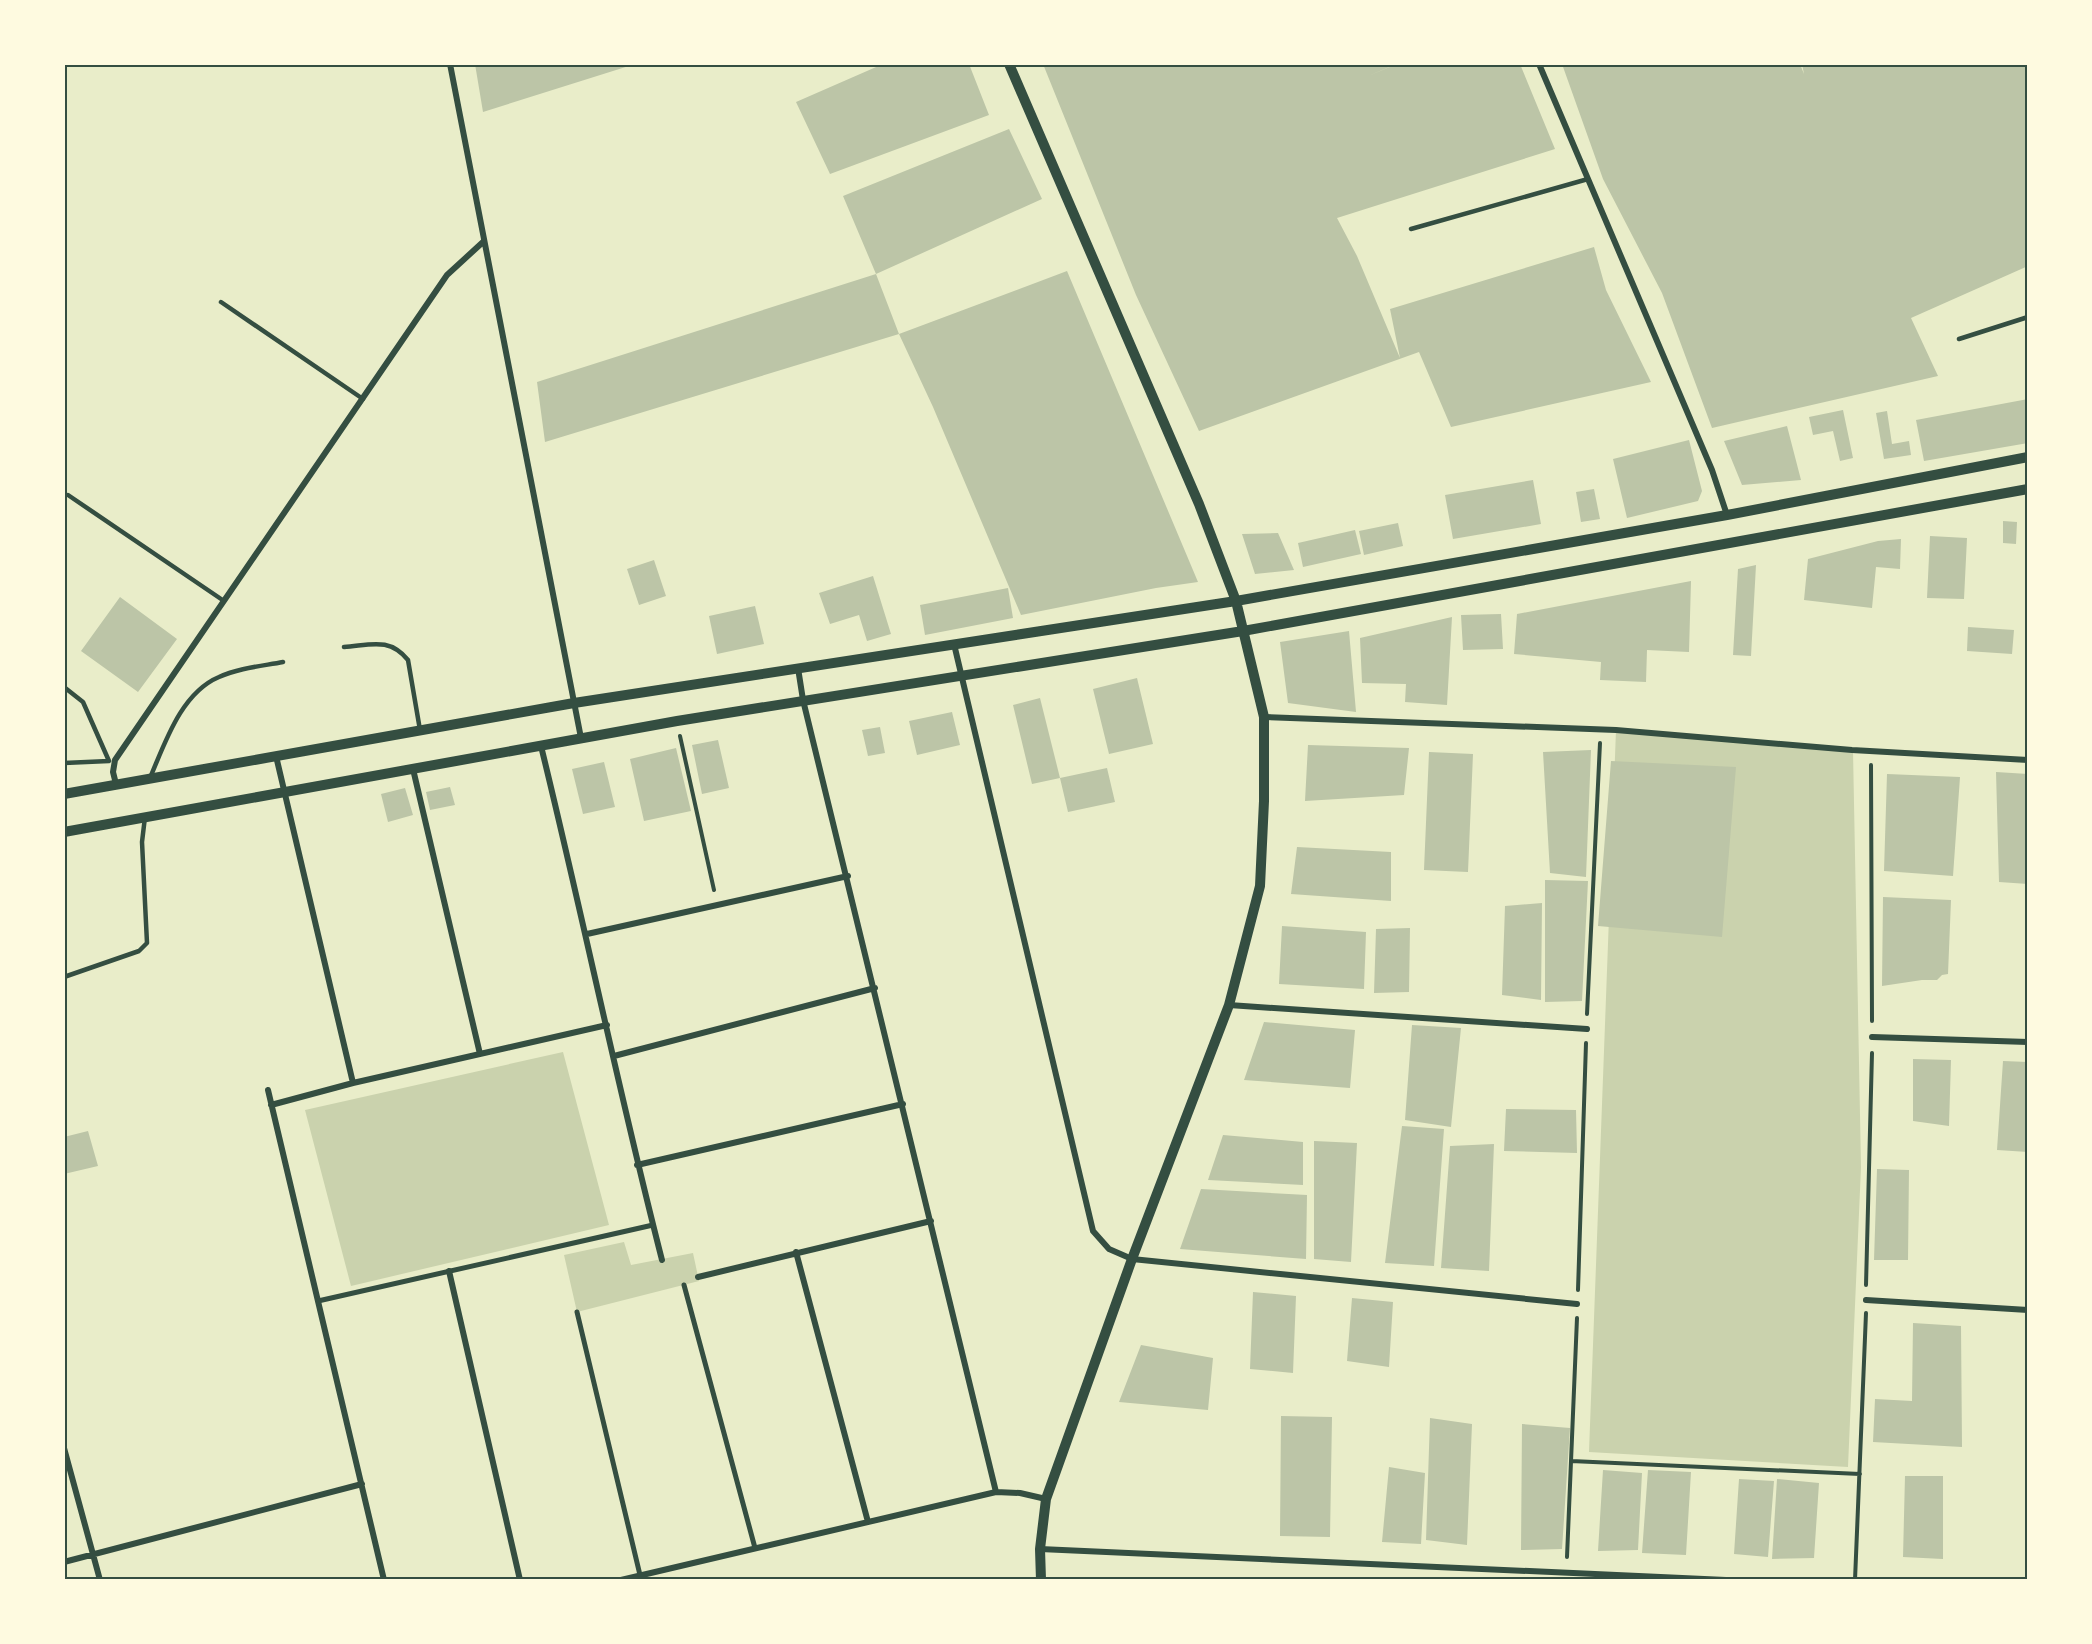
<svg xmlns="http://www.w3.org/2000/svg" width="2092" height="1644" font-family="Ubuntu,sans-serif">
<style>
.green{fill:#cad2ad}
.building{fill:#bcc5a7}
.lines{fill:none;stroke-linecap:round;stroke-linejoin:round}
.path{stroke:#344e41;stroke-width:4}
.service{stroke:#344e41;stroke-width:4.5}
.pedestrian{stroke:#344e41;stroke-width:5}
.minor{stroke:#344e41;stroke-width:6}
.tertiary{stroke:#344e41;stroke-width:10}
.neatline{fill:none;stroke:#344e41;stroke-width:2}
</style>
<rect width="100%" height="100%" fill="#e9edc9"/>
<path class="green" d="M 1616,730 L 1853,751 L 1861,1167 L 1848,1467 L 1589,1452 Z
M 563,1052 L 609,1225 L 351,1286 L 305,1110 Z
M 624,1242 L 631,1265 L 693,1253 L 699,1281 L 577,1312 L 564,1255 Z"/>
<path class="building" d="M 475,64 L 631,64 L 632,65 L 483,112 Z
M 883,64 L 969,64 L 989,115 L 830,174 L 796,102 Z
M 1043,64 L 1394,65 L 1368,76 L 1397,64 L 1510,64 L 1511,67 L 1520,64 L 1555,149 L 1337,218 L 1357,256 L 1400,358 L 1390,309 L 1594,247 L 1606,290 L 1651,382 L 1451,427 L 1419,352 L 1199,431 L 1136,295 Z
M 1562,64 L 1800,64 L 1804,74 L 1802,64 L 2028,64 L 2028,266 L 1911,318 L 1938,376 L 1712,428 L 1662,293 L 1603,179 Z
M 1009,129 L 1042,199 L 876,274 L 843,196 Z
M 1067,271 L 1198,582 L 1156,588 L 1021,615 L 933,407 L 899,334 Z
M 876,274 L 899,334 L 545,442 L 537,382 Z
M 2028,399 L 2028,443 L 1924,461 L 1916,420 Z
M 1843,410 L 1853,458 L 1840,461 L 1833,431 L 1813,435 L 1809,417 Z
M 1887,411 L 1892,444 L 1909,441 L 1911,455 L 1884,459 L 1876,413 Z
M 1787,426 L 1801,480 L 1742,485 L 1724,441 Z
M 1689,440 L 1702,491 L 1698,501 L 1627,518 L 1613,459 Z
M 1533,480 L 1541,524 L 1453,539 L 1445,495 Z
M 1594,489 L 1600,519 L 1581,522 L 1576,492 Z
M 2003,521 L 2017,522 L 2016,544 L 2003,543 Z
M 1398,523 L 1403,546 L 1364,555 L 1359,531 Z
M 1355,530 L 1361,554 L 1303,567 L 1298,543 Z
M 1278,533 L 1294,570 L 1255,574 L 1242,534 Z
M 1930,536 L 1967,538 L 1964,599 L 1927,598 Z
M 1901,539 L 1900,569 L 1876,567 L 1872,608 L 1804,600 L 1808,559 L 1878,541 Z
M 654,560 L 666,596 L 639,605 L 627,569 Z
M 1756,565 L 1751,656 L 1733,655 L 1738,569 Z
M 873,576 L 891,634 L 867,641 L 859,615 L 830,624 L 819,593 Z
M 1691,581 L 1689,652 L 1647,650 L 1646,682 L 1600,680 L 1601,662 L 1514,654 L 1517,614 Z
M 1008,588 L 1013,618 L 925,635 L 920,605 Z
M 120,597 L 177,639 L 138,692 L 81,651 Z
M 755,606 L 764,644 L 717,654 L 709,616 Z
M 1501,614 L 1503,649 L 1463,650 L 1461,615 Z
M 1452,617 L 1447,705 L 1405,702 L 1406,684 L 1362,683 L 1360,638 Z
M 1968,627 L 2014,630 L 2012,654 L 1967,651 Z
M 1349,631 L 1356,712 L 1288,703 L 1280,642 Z
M 1137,678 L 1153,744 L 1109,754 L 1093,689 Z
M 1040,698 L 1060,778 L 1107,768 L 1115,802 L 1068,812 L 1060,778 L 1032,784 L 1013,705 Z
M 952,712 L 960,745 L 917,755 L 909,721 Z
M 880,727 L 885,753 L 868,756 L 862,730 Z
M 718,740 L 729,788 L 702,794 L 692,745 Z
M 1308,745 L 1409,748 L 1404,795 L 1305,801 Z
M 676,748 L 691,811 L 644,821 L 630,759 Z
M 1591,750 L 1586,877 L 1550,873 L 1543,752 Z
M 1429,752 L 1473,754 L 1468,872 L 1424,870 Z
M 1611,761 L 1736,767 L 1722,937 L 1598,926 Z
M 604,762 L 615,807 L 583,814 L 572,769 Z
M 1996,772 L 2028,774 L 2028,884 L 1999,882 Z
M 1887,774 L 1960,777 L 1953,876 L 1884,871 Z
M 450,787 L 455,805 L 430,810 L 426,792 Z
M 405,788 L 413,815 L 388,822 L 381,794 Z
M 1297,847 L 1391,852 L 1391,901 L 1291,894 Z
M 1545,880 L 1588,881 L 1582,1001 L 1545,1002 Z
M 1883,897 L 1951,900 L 1948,974 L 1942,975 L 1937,980 L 1922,980 L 1882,986 Z
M 1542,903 L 1541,1000 L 1502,995 L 1505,906 Z
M 1282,926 L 1366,932 L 1364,989 L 1279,984 Z
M 1410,928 L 1409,992 L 1374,993 L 1376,929 Z
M 1264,1022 L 1355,1030 L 1350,1088 L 1244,1080 Z
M 1412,1025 L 1461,1028 L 1451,1127 L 1405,1120 Z
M 1913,1059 L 1951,1060 L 1949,1126 L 1913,1121 Z
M 2003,1061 L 2028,1062 L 2028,1152 L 1997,1150 Z
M 1506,1109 L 1576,1110 L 1577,1153 L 1504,1151 Z
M 1402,1126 L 1444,1129 L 1434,1266 L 1385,1263 Z
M 88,1131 L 98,1166 L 64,1174 L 64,1137 Z
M 1223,1135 L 1303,1142 L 1303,1185 L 1208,1180 Z
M 1314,1141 L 1357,1143 L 1351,1262 L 1314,1259 Z
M 1494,1144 L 1489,1271 L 1441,1268 L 1450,1146 Z
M 1877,1169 L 1909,1170 L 1908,1260 L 1874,1260 Z
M 1201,1189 L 1307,1195 L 1306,1259 L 1180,1249 Z
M 1253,1292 L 1296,1296 L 1293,1373 L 1250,1369 Z
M 1352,1298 L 1393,1302 L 1389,1367 L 1347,1361 Z
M 1913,1323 L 1961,1326 L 1962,1447 L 1873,1442 L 1875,1399 L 1912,1401 Z
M 1141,1345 L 1213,1358 L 1208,1410 L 1119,1402 Z
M 1281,1416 L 1332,1417 L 1330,1537 L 1280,1536 Z
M 1430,1418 L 1472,1424 L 1467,1545 L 1426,1540 Z
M 1522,1424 L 1570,1428 L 1562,1549 L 1521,1550 Z
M 1389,1467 L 1425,1473 L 1421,1544 L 1382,1542 Z
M 1603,1470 L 1642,1473 L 1638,1550 L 1598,1551 Z
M 1648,1470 L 1691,1472 L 1686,1555 L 1642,1553 Z
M 1905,1476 L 1943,1476 L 1943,1559 L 1903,1557 Z
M 1739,1479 L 1774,1481 L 1768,1557 L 1734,1554 Z
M 1777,1479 L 1819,1483 L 1814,1558 L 1772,1559 Z"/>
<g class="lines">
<path class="path" d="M 680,736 L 714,890
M 1871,765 L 1872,1021
M 1587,1014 L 1600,743
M 1866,1285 L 1872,1053
M 1578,1290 L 1586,1043
M 1571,1461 L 1860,1474
M 1567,1557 L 1577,1318
M 1855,1580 L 1866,1313"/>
<path class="service" d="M 1411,229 L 1588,179
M 221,302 L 363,399
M 1959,339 L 2028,317
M 68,495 L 224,601
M 344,647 C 371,645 389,637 408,660 L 420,730
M 64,687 L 83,702 L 109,761
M 64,763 L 109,761
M 150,778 C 165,743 181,693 219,677 C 239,668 262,666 283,662
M 64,977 L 139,951 L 147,943 L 142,842 L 145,817"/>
<path class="pedestrian" d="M 684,1285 L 755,1548
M 318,1301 L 653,1225
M 577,1312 L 640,1575"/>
<path class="minor" d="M 450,64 L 581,738
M 1539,64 L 1712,470 L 1727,515
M 954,644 L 1093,1231 L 1109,1249 L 1132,1259 L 1577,1304
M 798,668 L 803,700 L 996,1492
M 1264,717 L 1616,730 L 1852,750 L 2028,760
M 541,746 C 583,917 618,1089 662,1260
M 276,756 L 353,1083
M 413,769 L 480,1054
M 116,784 L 113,772 L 115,760 L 447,275 L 483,242
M 587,934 L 848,876
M 1229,1005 L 1587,1029
M 1872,1037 L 2028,1042
M 614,1056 L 875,988
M 268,1090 L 384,1580
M 271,1105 L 353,1083 L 607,1025
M 637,1165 L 903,1104
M 796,1252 L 868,1522
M 449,1271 L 520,1580
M 698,1277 L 931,1221
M 1866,1300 L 2028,1310
M 64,1448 L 100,1580
M 1040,1549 L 1726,1580
M 64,1562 L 362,1484
M 621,1580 L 996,1492 L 1020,1493 L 1046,1499"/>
<path class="tertiary" d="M 1009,64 L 1199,504 L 1236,601 L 1264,717 L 1264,801 L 1260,886 L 1229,1005 L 1132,1259 L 1046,1499 L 1040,1549 L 1041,1580
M 64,794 L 574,703 L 1236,601 L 1727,515 L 2028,457
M 64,832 L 677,721 L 1243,631 L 2028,489"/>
</g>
<rect width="2092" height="1644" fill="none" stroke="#fefae0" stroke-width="132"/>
<rect x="66" y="66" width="1960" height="1512" class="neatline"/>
</svg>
